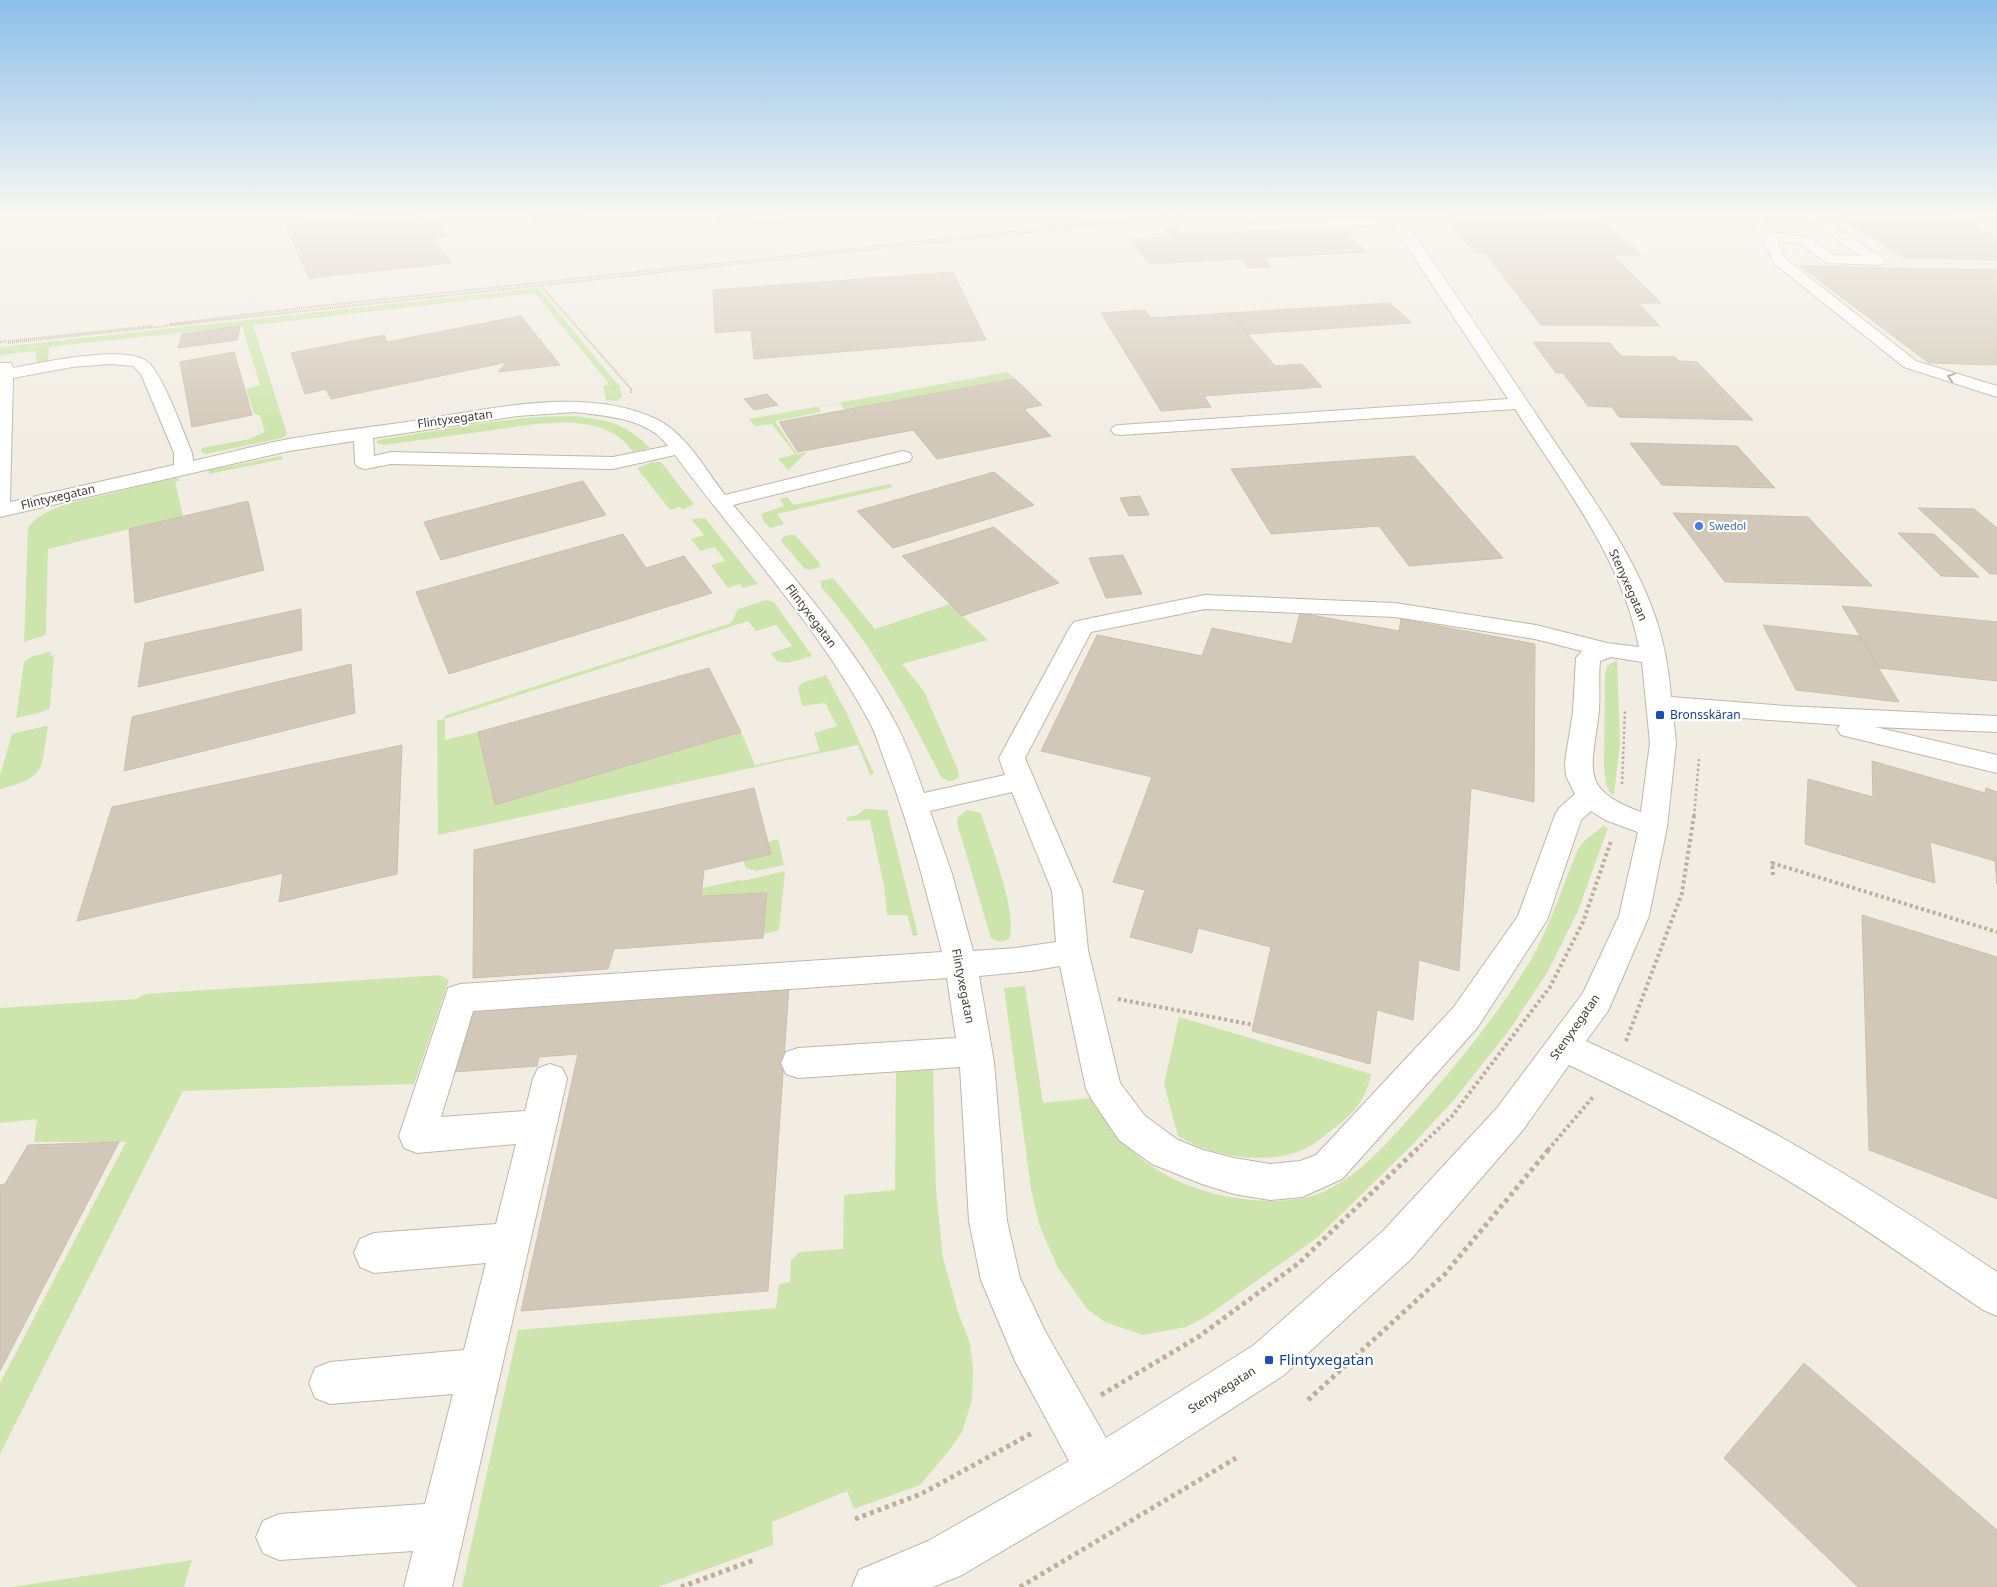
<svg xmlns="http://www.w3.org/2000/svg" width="1997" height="1587" font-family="'Noto Sans',sans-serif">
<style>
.green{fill:#cde5ac}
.building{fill:#d2c8b9;stroke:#cdbfad}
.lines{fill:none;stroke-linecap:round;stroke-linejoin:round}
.minor-casing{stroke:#bfb7a9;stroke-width:2}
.path-far3{stroke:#beaf98;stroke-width:2;stroke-dasharray:1 1;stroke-linecap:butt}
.path-far2{stroke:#beaf98;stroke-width:2.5;stroke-dasharray:2.5 2.5;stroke-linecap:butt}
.path-far1{stroke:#beaf98;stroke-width:4;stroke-dasharray:3 3;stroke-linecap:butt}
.path{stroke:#beaf98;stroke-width:5;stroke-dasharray:4 4;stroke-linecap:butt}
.minor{fill:#fff;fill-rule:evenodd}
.oneway{stroke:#a19e9a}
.shop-dot{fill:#3f7fe0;stroke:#fff;stroke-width:2}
.transit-dot{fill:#1a4fb4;stroke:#fff;stroke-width:2}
.labels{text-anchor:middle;stroke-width:4.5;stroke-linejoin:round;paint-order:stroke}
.far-shop-label{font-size:11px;fill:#366cbe;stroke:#fff;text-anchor:start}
.street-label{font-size:12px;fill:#433d34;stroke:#fff}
.transit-label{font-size:12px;fill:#164399;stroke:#fff;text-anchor:start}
.near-transit-label{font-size:15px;fill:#164399;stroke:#fff;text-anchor:start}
</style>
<rect width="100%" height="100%" fill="#f1ede3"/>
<path class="green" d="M 538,288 L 620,387 L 622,397 L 618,401 L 606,400 L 603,386 L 610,385 L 535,293 L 253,325 L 287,434 L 282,438 L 206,454 L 201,452 L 202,448 L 249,439 L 265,432 L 260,416 L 254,413 L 246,389 L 260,385 L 242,326 L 49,347 L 48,362 L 37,365 L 35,351 L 0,355 L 0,347 Z
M 1008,372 L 1015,379 L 845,410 L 840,403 L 818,407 L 821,412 L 775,421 L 797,454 L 807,452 L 788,470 L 778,459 L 795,454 L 772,424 L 755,426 L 749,419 Z
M 572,416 C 605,419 626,423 650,448 L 633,452 C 625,441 617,434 604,429 C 567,416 524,426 486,431 C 452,436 418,440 384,445 L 376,443 L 378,440 C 442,430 507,416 572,416 Z
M 282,456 L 283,459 L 209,474 L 209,470 Z
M 652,462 L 661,462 L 694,504 L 683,510 L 680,507 L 670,510 L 637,468 Z
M 178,477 L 179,481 L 175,482 L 183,516 L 48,549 L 46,635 L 24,642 L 28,528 C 36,516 50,510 63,505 Z
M 889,484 L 893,487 L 777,514 L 784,524 L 770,528 L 764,522 L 761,514 L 784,506 L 780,499 L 787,497 L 794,505 Z
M 705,518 L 758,584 L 743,588 L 740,584 L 728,588 L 711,565 L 725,561 L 715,547 L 700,551 L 691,539 L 704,535 L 691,519 Z
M 788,535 L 795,535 L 819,562 L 820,567 L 810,570 L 804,568 L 781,541 L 782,538 Z
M 833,578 L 875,629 L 950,604 L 988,640 L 902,664 L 924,691 L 958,770 L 959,777 L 953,781 L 948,781 L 941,777 C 907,709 872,644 821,587 L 821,581 Z
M 766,600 L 774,602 L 812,656 L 788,663 L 777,661 L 771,653 L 792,646 L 776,625 L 756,631 L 748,621 L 445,719 L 445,740 L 478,732 L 495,805 L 741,732 L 755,765 L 820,751 L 814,733 L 837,726 L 825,703 L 802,706 L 798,688 L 802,683 L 826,675 L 846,712 L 874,774 L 870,775 L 858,745 L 438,835 L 437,721 L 445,719 L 444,716 L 731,623 L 738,609 Z
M 51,651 L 50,656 L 54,655 L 50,708 L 42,712 L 16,718 L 24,662 L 31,657 Z
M 1617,660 L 1620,743 L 1614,795 L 1610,793 L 1606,784 L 1604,766 L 1605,675 L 1607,666 Z
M 45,726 L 48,727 C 40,771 47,777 0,789 L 0,775 L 12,734 Z
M 865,809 L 887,810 L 918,935 L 913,936 L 907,915 L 887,915 L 884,886 L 870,820 L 847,821 L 847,817 L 857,815 Z
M 967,810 L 981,813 C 989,840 1019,915 1009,939 C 1002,942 998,943 991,938 L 957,823 L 958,817 Z
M 1603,826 L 1608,828 L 1578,911 L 1548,971 L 1510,1029 L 1454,1100 L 1413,1144 L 1318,1237 L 1207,1316 L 1186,1327 L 1143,1335 L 1105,1322 L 1087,1309 L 1058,1268 L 1040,1227 L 1031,1189 L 1004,988 L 1025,986 L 1043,1103 L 1092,1098 C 1121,1149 1155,1177 1212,1193 C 1245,1202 1296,1206 1327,1190 C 1361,1174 1389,1141 1414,1113 C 1456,1066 1496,1017 1529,963 C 1550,928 1562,887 1578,849 L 1584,841 Z
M 778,839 L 784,865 L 756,871 L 746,868 L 743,860 L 770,854 L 768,842 Z
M 785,871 L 779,930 L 764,934 L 767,893 L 701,896 L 702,888 L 739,880 L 742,881 Z
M 440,975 L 449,980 L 414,1084 L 183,1091 L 0,1454 L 0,1383 L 126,1142 L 34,1142 L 37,1119 L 0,1123 L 0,1008 L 136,999 L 145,994 Z
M 1179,1017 L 1371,1074 C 1366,1100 1354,1113 1333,1129 C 1322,1138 1311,1147 1297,1152 C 1270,1162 1233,1158 1206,1149 C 1196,1146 1187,1141 1178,1136 L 1164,1084 Z
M 933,1069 L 936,1190 L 943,1258 L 958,1312 L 970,1343 L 973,1368 L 972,1400 L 962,1432 L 947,1453 L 920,1485 L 854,1509 L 847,1491 L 772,1522 L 773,1545 L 658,1587 L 462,1587 L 518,1330 L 776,1308 L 779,1284 L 790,1282 L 791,1260 L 800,1252 L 843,1249 L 844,1195 L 895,1190 L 896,1072 Z
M 192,1560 L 184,1587 L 11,1587 Z"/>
<path class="building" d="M 369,213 L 416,213 L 422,222 L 437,220 L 449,236 L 434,239 L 452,263 L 309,278 L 285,225 Z
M 525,213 L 597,213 L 536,223 Z
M 720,213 L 788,213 L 783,223 L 714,222 Z
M 1834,213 L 1952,213 L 1997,238 L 1997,260 L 1904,258 Z
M 1444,214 L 1599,216 L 1641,255 L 1613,255 L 1661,303 L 1638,303 L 1660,326 L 1541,325 L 1485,253 L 1475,253 Z
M 1165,228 L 1198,235 L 1349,228 L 1356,234 L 1347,235 L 1366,252 L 1149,264 L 1130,239 L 1172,237 Z
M 1263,258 L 1271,267 L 1248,268 L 1241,259 Z
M 1800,266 L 1997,270 L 1997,365 L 1929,363 Z
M 953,272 L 986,340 L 754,359 L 751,330 L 715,333 L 713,290 Z
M 1390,303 L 1412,323 L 1248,334 L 1230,313 Z
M 1145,310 L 1151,318 L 1230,313 L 1275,366 L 1302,364 L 1322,387 L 1204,396 L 1211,407 L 1161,411 L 1101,313 Z
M 521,316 L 560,365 L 498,372 L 507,362 L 331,399 L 326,389 L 305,394 L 291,353 L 384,335 L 387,342 Z
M 240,326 L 237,340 L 178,348 L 182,334 Z
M 1533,342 L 1610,343 L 1621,356 L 1675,357 L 1679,361 L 1697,362 L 1753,420 L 1619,417 L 1612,407 L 1588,406 L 1563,373 L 1556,373 Z
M 234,352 L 252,415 L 192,427 L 180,362 Z
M 1015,379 L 1042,405 L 1024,409 L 1051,436 L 937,459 L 913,430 L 798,452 L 779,422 Z
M 767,394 L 778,405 L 754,410 L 744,399 Z
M 1630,443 L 1737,446 L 1775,488 L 1662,485 Z
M 1414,456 L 1503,558 L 1409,566 L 1379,526 L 1271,534 L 1231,469 Z
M 994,472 L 1034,505 L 893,548 L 857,511 Z
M 583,481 L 606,515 L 441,560 L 424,522 Z
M 1140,496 L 1149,515 L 1129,516 L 1120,498 Z
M 248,501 L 264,570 L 135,603 L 129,529 Z
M 1918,508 L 1974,509 L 1997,528 L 1997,574 L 1990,574 Z
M 1673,513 L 1808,517 L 1872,586 L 1725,582 Z
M 994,527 L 1059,583 L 962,616 L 902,556 Z
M 1898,533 L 1934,534 L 1979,577 L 1941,576 Z
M 623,534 L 646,568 L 684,556 L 712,593 L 449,674 L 416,592 Z
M 1123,555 L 1142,594 L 1106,598 L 1089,558 Z
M 1842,606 L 1997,622 L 1997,681 L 1879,668 Z
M 301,609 L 302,650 L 138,687 L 145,643 Z
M 1300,613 L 1399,631 L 1401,619 L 1535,644 L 1534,802 L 1471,788 L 1459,971 L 1419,960 L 1413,1020 L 1377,1010 L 1370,1064 L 1252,1031 L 1271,947 L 1198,928 L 1192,953 L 1130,937 L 1145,890 L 1113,882 L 1152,777 L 1041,751 L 1097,635 L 1202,656 L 1212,628 L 1292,644 Z
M 1763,625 L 1859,636 L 1899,702 L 1796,690 Z
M 351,664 L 355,713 L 124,771 L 132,717 Z
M 709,668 L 741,732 L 495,805 L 478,732 Z
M 402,745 L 397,874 L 279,902 L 283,873 L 77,921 L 112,807 Z
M 1872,761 L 1985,793 L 1986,788 L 1997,792 L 1997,884 L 1995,861 L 1930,842 L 1935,883 L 1805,844 L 1808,779 L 1873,797 Z
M 754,788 L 771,854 L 704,870 L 701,896 L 767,893 L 763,938 L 614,949 L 608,969 L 473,978 L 474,850 Z
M 1862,915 L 1997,957 L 1997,1199 L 1869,1150 Z
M 789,986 L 768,1291 L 521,1311 L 578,1054 L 539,1057 L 537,1066 L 439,1073 L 461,1008 Z
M 119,1142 L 0,1371 L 0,1185 L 5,1184 L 28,1145 Z
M 1804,1363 L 1997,1530 L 1997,1587 L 1858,1587 L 1724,1458 Z"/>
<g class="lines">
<defs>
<path id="minor" d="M 450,213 L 462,213 L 464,216 L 458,220 L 454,219 Z
M 1384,213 L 1396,213 L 1410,228 C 1455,294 1500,360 1544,426 C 1585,488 1634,551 1657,622 C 1665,646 1669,672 1671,697 L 1785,706 L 1997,716 L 1997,732 L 1875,727 L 1997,755 L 1997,773 L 1841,735 L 1837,729 L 1840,725 L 1673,713 L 1676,743 L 1667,827 L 1649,916 L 1608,1011 L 1586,1041 C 1651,1071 1715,1101 1777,1135 C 1853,1177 1925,1224 1997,1272 L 1997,1316 L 1983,1310 C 1915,1264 1848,1216 1777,1174 C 1710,1134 1640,1099 1569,1065 L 1523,1130 L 1411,1259 L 1284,1375 L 1114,1485 L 962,1575 L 933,1587 L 852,1587 L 859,1570 L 928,1541 L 1069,1461 L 1015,1361 L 981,1280 L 969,1221 L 960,1067 L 798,1078 L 786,1074 L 781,1063 L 786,1052 L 798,1048 L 956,1038 L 947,978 L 473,1011 L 441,1117 L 525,1111 L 533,1079 L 538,1068 L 550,1064 L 562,1068 L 567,1079 L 452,1587 L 404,1587 L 413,1551 L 279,1560 L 263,1553 L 256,1537 L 263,1521 L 279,1514 L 425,1504 L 453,1394 L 330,1404 L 315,1398 L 309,1383 L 315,1368 L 330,1362 L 464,1350 L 486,1263 L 374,1273 L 360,1267 L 354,1253 L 360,1239 L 374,1233 L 496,1224 L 516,1144 L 417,1153 L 404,1148 L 399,1136 L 448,988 L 460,984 L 942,952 C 926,890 910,827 887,767 C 881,752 877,736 869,721 C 817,625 741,544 675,455 L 613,469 L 391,464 L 365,469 L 358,467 L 355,463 L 354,441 L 289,451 L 0,517 L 0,363 L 11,363 L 13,368 C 40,363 129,343 149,363 C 164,378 183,431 192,453 L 193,461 C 225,454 257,445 289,439 C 332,431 376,427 419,420 C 492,409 588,385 658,420 C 687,435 705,469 725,495 L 903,451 L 910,453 L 912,457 L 910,461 L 733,505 C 791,574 852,643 895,722 C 907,744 916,770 924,793 L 1005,775 L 999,758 L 1070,627 L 1074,622 L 1082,620 L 1205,595 L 1395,603 L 1536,625 L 1607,643 L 1639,647 C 1622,558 1562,483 1515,409 L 1120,435 L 1114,434 L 1111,430 L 1114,426 L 1120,425 L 1508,399 L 1392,224 L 1249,231 L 1243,227 L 1249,223 L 1386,217 ZM 110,364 L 133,366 L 141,374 L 174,453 L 174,465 L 10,502 L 13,378 L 72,367 ZM 575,412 C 606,416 648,418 668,446 L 613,457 L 391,452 L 374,456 L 373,438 L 517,416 ZM 1205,609 L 1395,617 L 1535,639 L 1582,651 L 1576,658 L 1573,712 L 1565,762 L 1566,776 L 1575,794 L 1559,808 L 1555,815 L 1518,916 L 1453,1008 L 1316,1155 L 1300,1161 L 1270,1164 L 1234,1158 L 1203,1150 L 1178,1140 L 1145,1116 L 1120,1083 L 1088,950 L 1082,891 L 1025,758 L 1091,632 ZM 1611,657 L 1642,662 L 1650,743 L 1641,812 C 1581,790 1591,772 1598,719 C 1601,700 1598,680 1600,661 ZM 1012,792 L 1052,891 L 1056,942 L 1016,948 L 973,951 L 952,874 L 930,811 ZM 1591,811 L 1605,820 L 1638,832 L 1619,916 L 1583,993 L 1497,1108 L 1383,1231 L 1254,1345 L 1106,1438 L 1045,1331 L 1020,1278 L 1007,1221 L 994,1062 L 979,976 L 1030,971 L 1060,966 L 1086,1089 L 1092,1100 L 1119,1140 L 1152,1164 L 1202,1184 L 1234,1194 L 1270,1200 L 1302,1197 L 1342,1179 L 1477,1028 L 1547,920 L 1581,820 Z
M 1748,213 L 1760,213 L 1771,232 L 1810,238 L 1833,255 L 1861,256 L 1799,213 L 1813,213 L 1883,258 L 1885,261 L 1883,264 L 1878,265 L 1830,263 L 1825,262 L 1801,244 L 1776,240 L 1786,259 L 1916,361 L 1997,386 L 1997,397 L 1904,367 L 1775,264 Z"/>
</defs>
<use href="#minor" class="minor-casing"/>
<path class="path-far3" d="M 1994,234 L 1997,234
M 541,286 L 631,389 L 631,393
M 170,324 L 302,308 L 1186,213
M 0,342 L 152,326
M 8,343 L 1207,213"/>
<path class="path-far2" d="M 1622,784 L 1625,711
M 1694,816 L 1699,759"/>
<path class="path-far1" d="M 1773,875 L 1772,863 L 1997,932
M 1118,999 L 1254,1025
M 1626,1041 L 1682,893 L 1694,815
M 1416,1150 L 1452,1116 L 1550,987 L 1583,922 L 1611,841
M 1548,1150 L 1593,1097"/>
<path class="path" d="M 1101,1395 L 1198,1337 L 1299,1263 L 1417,1149
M 1308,1400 L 1444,1275 L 1549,1149
M 855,1519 L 921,1494 L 1034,1432
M 681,1587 L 754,1560
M 1020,1587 L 1236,1458"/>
<use href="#minor" class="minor"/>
</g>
<defs><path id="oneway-chevron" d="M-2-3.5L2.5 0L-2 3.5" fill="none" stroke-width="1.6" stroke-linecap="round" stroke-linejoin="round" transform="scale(1.25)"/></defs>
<use class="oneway" href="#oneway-chevron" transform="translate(1951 377) rotate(-162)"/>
<linearGradient id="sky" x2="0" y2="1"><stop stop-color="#8bbfea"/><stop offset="0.49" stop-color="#f9f7f2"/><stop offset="1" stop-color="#f9f7f2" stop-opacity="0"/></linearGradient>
<rect width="1997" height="435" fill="url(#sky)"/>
<circle class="shop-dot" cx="1699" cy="526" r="5"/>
<g class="transit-dot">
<rect x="1655" y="710" width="10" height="10" rx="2.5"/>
<rect x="1264" y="1355" width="10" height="10" rx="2.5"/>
</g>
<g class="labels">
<g class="far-shop-label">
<text x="1709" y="530">Swedol</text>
</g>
<g class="street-label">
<text transform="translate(455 419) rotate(-8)" y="4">Flintyxegatan</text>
<text transform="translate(58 497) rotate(-13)" y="4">Flintyxegatan</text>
<text transform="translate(1628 585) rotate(66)" y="4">Stenyxegatan</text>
<text transform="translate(811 616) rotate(53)" y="4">Flintyxegatan</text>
<text transform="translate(963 986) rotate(79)" y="4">Flintyxegatan</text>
<text transform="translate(1575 1027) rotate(-55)" y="4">Stenyxegatan</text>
<text transform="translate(1222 1390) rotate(-32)" y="4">Stenyxegatan</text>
</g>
<g class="transit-label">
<text x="1670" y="719">Bronsskäran</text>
</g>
<g class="near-transit-label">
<text x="1279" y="1365">Flintyxegatan</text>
</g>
</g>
</svg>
